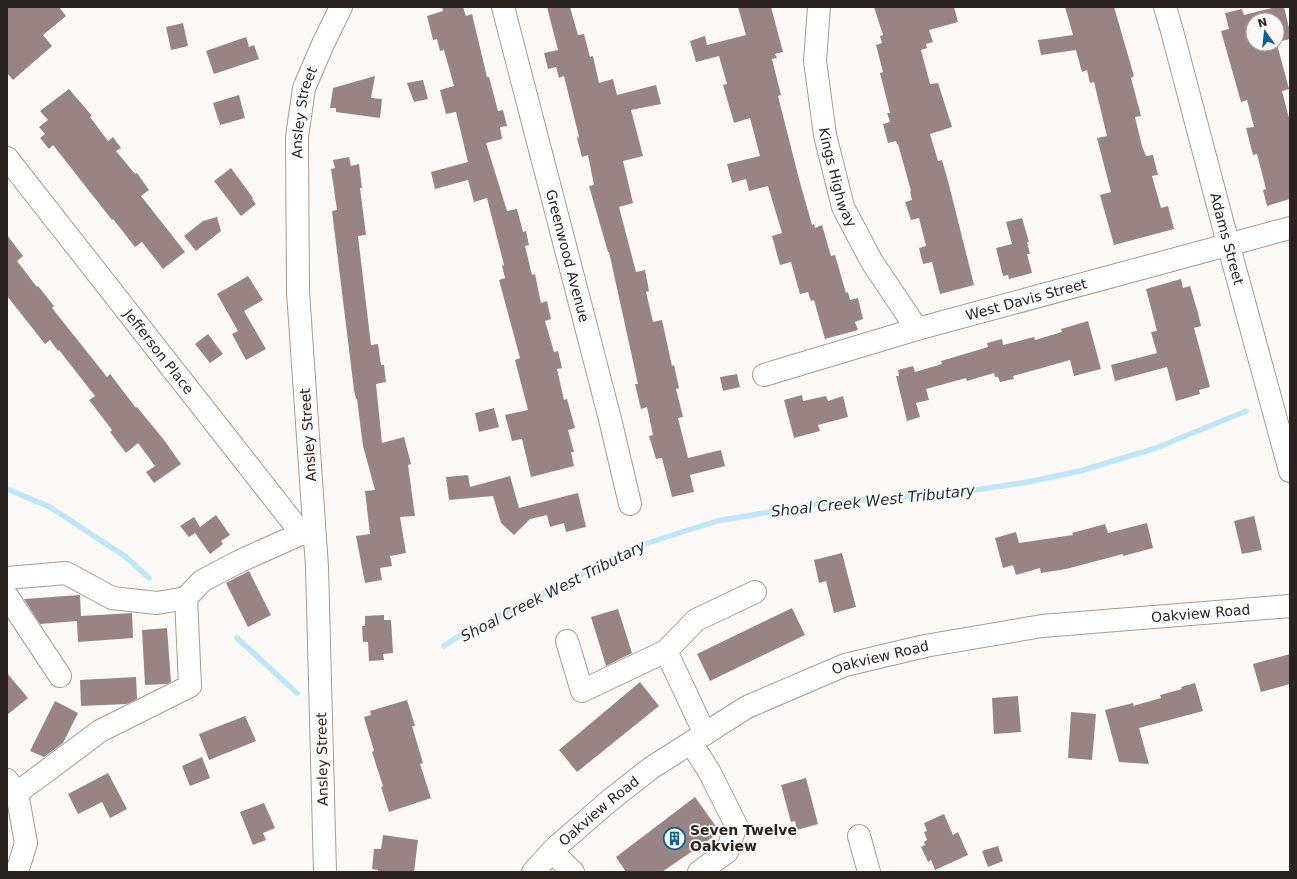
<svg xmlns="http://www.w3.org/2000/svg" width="1297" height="879" font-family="'DejaVu Sans',sans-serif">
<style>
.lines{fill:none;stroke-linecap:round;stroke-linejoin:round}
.stream{stroke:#bee8f9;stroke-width:5.5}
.building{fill:#988483}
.minor-casing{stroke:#aa9a8f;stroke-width:24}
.minor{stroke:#fff;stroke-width:22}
.labels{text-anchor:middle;stroke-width:3.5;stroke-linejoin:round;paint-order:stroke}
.street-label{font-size:14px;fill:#2a231f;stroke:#fdf9f7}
.poi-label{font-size:14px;font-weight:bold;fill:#2a231f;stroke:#fdf9f7;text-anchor:start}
.water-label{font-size:15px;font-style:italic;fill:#192e36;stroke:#fdf9f7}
</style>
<rect width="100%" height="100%" fill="#fdf9f7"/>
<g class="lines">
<path class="stream" d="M 7,489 L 50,507 L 126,557 L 149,578
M 237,638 L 297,693
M 444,646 L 456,638 L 635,547 L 717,521 L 816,504 L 975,490 L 1028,482 L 1080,471 L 1156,448 L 1246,411"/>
</g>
<path class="building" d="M 7,7 L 59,7 L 66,16 L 43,35 L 52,46 L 13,80 L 7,73 Z
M 442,7 L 463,7 L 466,16 L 472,14 L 487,77 L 489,77 L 498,111 L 503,110 L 507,126 L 500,127 L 502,139 L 486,143 L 507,211 L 517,209 L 523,232 L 526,231 L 529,245 L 525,246 L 532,275 L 535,274 L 541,303 L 547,301 L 551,319 L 545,321 L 554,352 L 558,351 L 562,368 L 557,369 L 564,400 L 567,399 L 575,428 L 568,430 L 574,452 L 571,452 L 574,466 L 531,477 L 522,439 L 512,441 L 505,415 L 528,410 L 515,360 L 520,358 L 499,280 L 505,278 L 502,266 L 504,265 L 487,198 L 474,202 L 468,180 L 435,189 L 431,172 L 468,162 L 456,112 L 446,114 L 440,90 L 454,86 L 444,50 L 440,51 L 437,39 L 433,40 L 427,16 L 443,11 Z
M 547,7 L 570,7 L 578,35 L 584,34 L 590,57 L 593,56 L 599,83 L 613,79 L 617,95 L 656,85 L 661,104 L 631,110 L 643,156 L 623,161 L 633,203 L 619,207 L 636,272 L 645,270 L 649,291 L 646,292 L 653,322 L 662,320 L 672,366 L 674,365 L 679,388 L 676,389 L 683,417 L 678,418 L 688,458 L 721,450 L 725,466 L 690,475 L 694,492 L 672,497 L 662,458 L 656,459 L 649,436 L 653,435 L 647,407 L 641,409 L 635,384 L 638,384 L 609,252 L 608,252 L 589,186 L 594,185 L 588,155 L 582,157 L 577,138 L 579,137 L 564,76 L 559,78 L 556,67 L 548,69 L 544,53 L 558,50 Z
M 738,7 L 771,7 L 783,52 L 775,54 L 777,58 L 772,59 L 781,95 L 778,96 L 799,179 L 812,225 L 814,224 L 815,228 L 822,225 L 831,256 L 835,255 L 846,293 L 848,292 L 850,300 L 858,298 L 863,319 L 855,322 L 858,330 L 825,339 L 814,300 L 811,301 L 808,292 L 800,294 L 791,262 L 780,265 L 772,236 L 782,233 L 768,186 L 749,191 L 746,179 L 732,183 L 727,164 L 760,156 L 750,118 L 734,123 L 723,85 L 727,84 L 719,56 L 696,62 L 690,41 L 705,36 L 707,45 L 746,35 Z
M 874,7 L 954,7 L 958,22 L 929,30 L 933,42 L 926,44 L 927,48 L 921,50 L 930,84 L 938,83 L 952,127 L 930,134 L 938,161 L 942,160 L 948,181 L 974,285 L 940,294 L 932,262 L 923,264 L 919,248 L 926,246 L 919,218 L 911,220 L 905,202 L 912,200 L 910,192 L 911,191 L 898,144 L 897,144 L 896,141 L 888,143 L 883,124 L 890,122 L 887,113 L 890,113 L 880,73 L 883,72 L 876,45 L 882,43 L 880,36 L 883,35 Z
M 1065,7 L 1114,7 L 1134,76 L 1131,78 L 1141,116 L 1135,117 L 1142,146 L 1146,156 L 1153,155 L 1158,175 L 1152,176 L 1161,208 L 1168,206 L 1174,229 L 1114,245 L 1100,195 L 1111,192 L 1097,138 L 1107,136 L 1094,82 L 1090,83 L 1087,70 L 1082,72 L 1076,50 L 1041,55 L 1038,40 L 1073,35 Z
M 1276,7 L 1284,7 L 1290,32 L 1290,39 L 1277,42 L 1277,20 L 1253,20 L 1253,44 L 1277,44 L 1289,89 L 1282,91 L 1290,122 L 1290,199 L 1267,206 L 1263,190 L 1266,189 L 1257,154 L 1253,155 L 1246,128 L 1254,127 L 1247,100 L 1241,102 L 1221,31 L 1229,29 L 1225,13 L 1242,9 L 1244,15 Z
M 183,23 L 188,46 L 171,50 L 166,27 Z
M 246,37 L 249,47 L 254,45 L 259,59 L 214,74 L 206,51 Z
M 375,76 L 371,98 L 382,99 L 380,118 L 336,112 L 336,108 L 330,108 L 333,88 Z
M 423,80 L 428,99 L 414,102 L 407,83 Z
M 69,89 L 92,116 L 90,117 L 108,141 L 113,137 L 121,148 L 116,151 L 135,174 L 137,173 L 149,190 L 141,196 L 185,252 L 163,269 L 142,242 L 135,247 L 113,219 L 112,220 L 53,145 L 49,149 L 40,138 L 45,134 L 39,127 L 48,120 L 40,111 Z
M 239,95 L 245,118 L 220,125 L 213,103 Z
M 349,157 L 351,166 L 359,164 L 362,188 L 360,188 L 366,235 L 358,236 L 371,345 L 378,344 L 381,365 L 384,365 L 386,382 L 376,384 L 382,443 L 404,437 L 411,464 L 408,465 L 415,516 L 400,517 L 406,553 L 390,556 L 392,566 L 380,568 L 382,580 L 365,583 L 356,536 L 370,534 L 365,491 L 375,490 L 363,446 L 357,399 L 356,399 L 354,390 L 332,211 L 337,210 L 331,169 L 335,168 L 333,160 Z
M 231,168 L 253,198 L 252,199 L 256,204 L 241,216 L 214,181 Z
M 217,217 L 221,231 L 196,251 L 184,236 L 203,221 Z
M 1022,218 L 1029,242 L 1027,242 L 1030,254 L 1027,254 L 1032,273 L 1009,279 L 1008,275 L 1003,276 L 996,248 L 1012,244 L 1006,222 Z
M 7,235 L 23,256 L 17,261 L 37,287 L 38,286 L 54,306 L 52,308 L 107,377 L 110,374 L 136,408 L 137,407 L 164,440 L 181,464 L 154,483 L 146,472 L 155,466 L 138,443 L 126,453 L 110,432 L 112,430 L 89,400 L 95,396 L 59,350 L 58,351 L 50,340 L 45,344 L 7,296 Z
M 248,276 L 263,300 L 244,311 L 266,349 L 246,360 L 232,334 L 238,331 L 217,294 Z
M 1181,279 L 1183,288 L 1190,286 L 1198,313 L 1201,326 L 1194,328 L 1210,387 L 1199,390 L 1200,394 L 1176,401 L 1167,367 L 1115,381 L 1111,365 L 1157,353 L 1151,332 L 1157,331 L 1146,289 Z
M 1088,321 L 1101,369 L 1074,376 L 1070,360 L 1013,376 L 1014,379 L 1000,382 L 998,377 L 995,377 L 994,373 L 967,381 L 966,378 L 926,389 L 929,400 L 916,403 L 920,417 L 907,421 L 896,376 L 899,376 L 898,370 L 913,366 L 915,372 L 942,364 L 941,361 L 988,347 L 987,343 L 1002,339 L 1003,345 L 1034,337 L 1035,340 L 1062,332 L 1061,329 Z
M 208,334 L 223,354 L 210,363 L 195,344 Z
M 737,374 L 740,387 L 723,391 L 720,377 Z
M 802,395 L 803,401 L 826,396 L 828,401 L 843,396 L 848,417 L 818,425 L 820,431 L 794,438 L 784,400 Z
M 494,408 L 499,427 L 479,432 L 475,413 Z
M 468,475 L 470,487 L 510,476 L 519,508 L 578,493 L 586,527 L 566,532 L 564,523 L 550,527 L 547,515 L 530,519 L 514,535 L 501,523 L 493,496 L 449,500 L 446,477 Z
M 216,515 L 230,535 L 221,541 L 223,544 L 210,554 L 195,533 L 189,537 L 180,526 L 194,517 L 200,527 Z
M 1254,516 L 1262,550 L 1242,554 L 1234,521 Z
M 1147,523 L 1153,548 L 1123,556 L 1123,554 L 1066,569 L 1041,573 L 1040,568 L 1016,575 L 1013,565 L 1003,568 L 995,538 L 1016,532 L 1019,543 L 1073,535 L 1072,533 L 1105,524 L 1108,533 Z
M 842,553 L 856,607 L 834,613 L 826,581 L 819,583 L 814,560 Z
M 249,571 L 271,615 L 248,627 L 226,583 Z
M 80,595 L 81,616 L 132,613 L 133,638 L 78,642 L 77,621 L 40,624 L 24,599 Z
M 792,608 L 805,635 L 710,681 L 697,654 Z
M 618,609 L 632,653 L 606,666 L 591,617 Z
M 384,615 L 384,620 L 391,620 L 393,653 L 383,654 L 384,660 L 369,661 L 368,642 L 363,642 L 362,626 L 365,626 L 365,616 Z
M 167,628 L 171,682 L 167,684 L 145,685 L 142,630 Z
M 1290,654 L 1290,684 L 1261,692 L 1253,664 Z
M 7,673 L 28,698 L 7,715 Z
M 136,677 L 137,699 L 127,704 L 81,706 L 80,680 Z
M 640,682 L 659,706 L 577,772 L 559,750 Z
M 1195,683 L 1203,711 L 1139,728 L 1149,764 L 1119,762 L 1105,710 L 1133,703 L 1133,706 L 1161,698 L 1160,695 L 1182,689 L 1181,687 Z
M 1018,696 L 1021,732 L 994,734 L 992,698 Z
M 407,700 L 415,726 L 412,726 L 423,763 L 420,764 L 431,798 L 389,812 L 381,787 L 383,786 L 372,752 L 374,751 L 364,717 L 371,715 L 370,711 Z
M 55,701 L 78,713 L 63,743 L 44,757 L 30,751 Z
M 1071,712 L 1096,714 L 1092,760 L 1068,758 Z
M 245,716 L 256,741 L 209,760 L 199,734 Z
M 202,757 L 210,778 L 190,786 L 182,766 Z
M 108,773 L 127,809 L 110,818 L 102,802 L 78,814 L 68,794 Z
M 806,778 L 818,824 L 797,830 L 795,821 L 791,822 L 781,785 Z
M 695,797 L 720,832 L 662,872 L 626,872 L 616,857 Z
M 264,803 L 275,828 L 263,833 L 266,840 L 253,845 L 240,812 Z
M 944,814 L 953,835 L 958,832 L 968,855 L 935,870 L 931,860 L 928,862 L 921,847 L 925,845 L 924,842 L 927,840 L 924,832 L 927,831 L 924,823 Z
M 383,835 L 418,840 L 414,872 L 378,872 L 378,870 L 372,869 L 374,849 L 381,849 Z
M 998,846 L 1003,861 L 988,867 L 982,851 Z"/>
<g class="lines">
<defs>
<g id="minor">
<path id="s1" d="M 503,7 L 610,419 L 630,504"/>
<path id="s2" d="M 819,7 L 815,61 L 825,135 L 843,207 L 872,262 L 917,329"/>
<path id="s3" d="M 1165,7 L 1172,31 L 1225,232 L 1290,471"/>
<path id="s4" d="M 7,158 L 295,525 L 315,540"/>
<path id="s5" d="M 764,375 L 917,329 L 1290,228"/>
<path d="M 7,578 L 66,573 L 112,598 L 157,603 L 186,598 L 190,686 L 100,731 L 17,793"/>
<path d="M 7,596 L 60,676"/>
<path d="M 186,598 L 202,581 L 240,561 L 305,532"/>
<path d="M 567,641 L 582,691 L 666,651 L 705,734"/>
<path d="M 666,651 L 696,620 L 755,592"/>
<path d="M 691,743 L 709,771 L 736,825 L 727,852 L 699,872"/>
<path d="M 7,780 L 17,793 L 26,843 L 17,872"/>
<path d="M 859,836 L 869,872"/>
<path d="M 552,852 L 573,872"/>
<path id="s6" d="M 325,872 L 317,567 L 298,292 L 297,137 L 304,88 L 323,44 L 341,7"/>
<path id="s7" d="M 533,872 L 556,847 L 609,801 L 651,768 L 747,707 L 845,665 L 925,646 L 1042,626 L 1290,606"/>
</g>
</defs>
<use href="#minor" class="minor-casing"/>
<use href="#minor" class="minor"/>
</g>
<defs>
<symbol id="building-ring" viewBox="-11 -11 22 22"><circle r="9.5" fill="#fdf9f7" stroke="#116092" stroke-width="1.5"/><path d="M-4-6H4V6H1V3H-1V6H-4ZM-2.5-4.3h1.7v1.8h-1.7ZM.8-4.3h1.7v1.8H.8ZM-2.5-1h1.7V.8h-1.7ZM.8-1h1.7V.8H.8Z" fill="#116092"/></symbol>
</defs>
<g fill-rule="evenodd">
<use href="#building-ring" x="662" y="826" width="25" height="25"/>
</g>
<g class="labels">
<g class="street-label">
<text dy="5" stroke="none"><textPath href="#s6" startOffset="761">Ansley Street</textPath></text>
<text dy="5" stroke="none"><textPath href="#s2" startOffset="173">Kings Highway</textPath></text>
<text dy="5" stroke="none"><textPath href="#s3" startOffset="240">Adams Street</textPath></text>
<text dy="5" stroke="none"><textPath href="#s1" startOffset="257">Greenwood Avenue</textPath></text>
<text dy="5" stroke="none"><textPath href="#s5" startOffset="273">West Davis Street</textPath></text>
<text dy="5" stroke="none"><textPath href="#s4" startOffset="246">Jefferson Place</textPath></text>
<text transform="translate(308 435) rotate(-94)" y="5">Ansley Street</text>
<text dy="5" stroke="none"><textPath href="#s7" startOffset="738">Oakview Road</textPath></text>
<text dy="5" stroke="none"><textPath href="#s7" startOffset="414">Oakview Road</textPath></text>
<text transform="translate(322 759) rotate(-91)" y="5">Ansley Street</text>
<text dy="5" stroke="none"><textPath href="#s7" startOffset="90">Oakview Road</textPath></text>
</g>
<g class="poi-label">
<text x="690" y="835">Seven Twelve<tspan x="690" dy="16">Oakview</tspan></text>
</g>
<g class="water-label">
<text transform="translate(873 501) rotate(-6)" y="5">Shoal Creek West Tributary</text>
<text transform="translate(553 591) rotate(-27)" y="5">Shoal Creek West Tributary</text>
</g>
</g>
<rect width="1297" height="879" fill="none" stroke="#2a231f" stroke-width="16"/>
<g transform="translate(1265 32) rotate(345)"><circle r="19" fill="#fdf9f7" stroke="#a9a3a1"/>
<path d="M0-3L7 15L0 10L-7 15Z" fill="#116092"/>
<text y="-6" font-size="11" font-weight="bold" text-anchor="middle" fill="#2a231f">N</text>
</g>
</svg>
